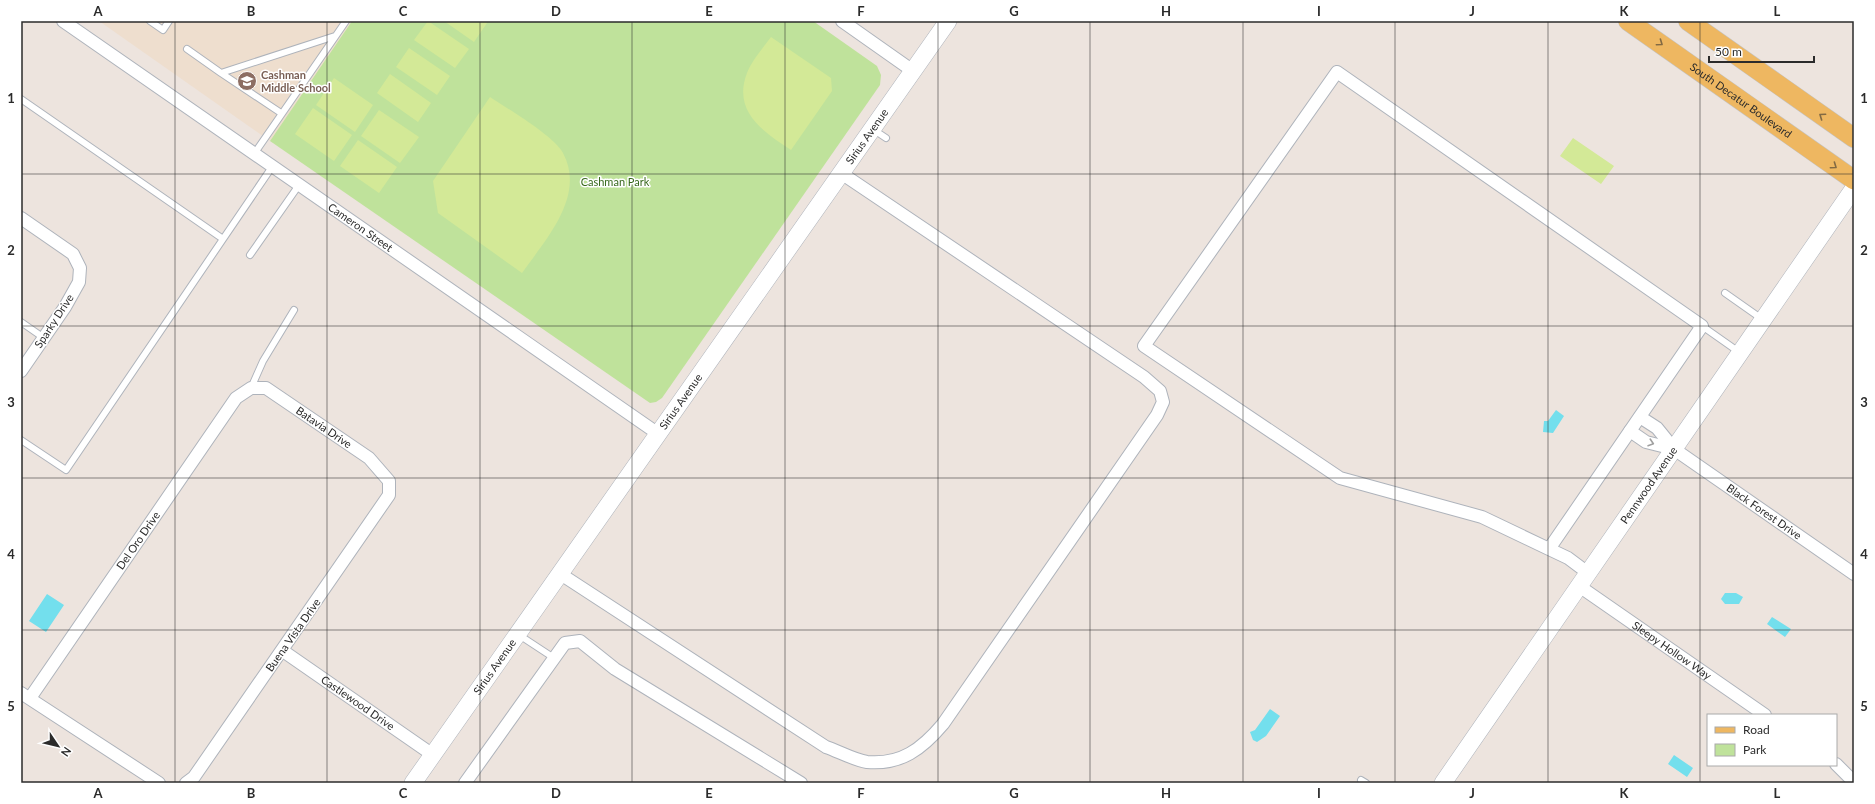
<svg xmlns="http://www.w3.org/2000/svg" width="1875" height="804" font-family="Lato,sans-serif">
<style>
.education{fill:#eedece}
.green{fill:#bfe29b}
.pitch{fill:#d3e997}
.water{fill:#73dfed}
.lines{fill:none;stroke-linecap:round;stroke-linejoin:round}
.lane-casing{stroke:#aeb3bb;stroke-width:8}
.street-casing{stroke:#aeb3bb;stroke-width:14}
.secondary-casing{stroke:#aeb3bb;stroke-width:18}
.primary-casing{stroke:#c4c4c4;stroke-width:20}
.lane{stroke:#fff;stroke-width:6}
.street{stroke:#fff;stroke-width:12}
.secondary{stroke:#fff;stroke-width:17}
.primary{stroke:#eeb761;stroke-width:19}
.oneway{stroke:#836a43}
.oneway2{stroke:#a0a0a0}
.grid{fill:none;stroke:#2b2b2b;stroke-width:1;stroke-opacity:0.55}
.labels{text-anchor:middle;stroke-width:3;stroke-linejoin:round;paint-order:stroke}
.education-label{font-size:11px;font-weight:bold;fill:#785e54;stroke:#fff;text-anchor:start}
.street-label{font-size:11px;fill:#2b2b2b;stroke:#fff}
.park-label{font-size:11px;fill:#37681c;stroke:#fff}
.neatline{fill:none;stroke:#2b2b2b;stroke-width:1.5}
.grid-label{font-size:13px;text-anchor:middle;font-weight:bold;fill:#2b2b2b}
</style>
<rect width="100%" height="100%" fill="#ede4de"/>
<path class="education" d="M 99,21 L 352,21 L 270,141 Z"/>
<path class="green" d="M 352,21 L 813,21 L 877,66 L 881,75 L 880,85 L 662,398 L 656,402 L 650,403 L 270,141 Z"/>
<path class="pitch" d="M 428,21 L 469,49 L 455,68 L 414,40 Z
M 444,21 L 485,21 L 487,23 L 474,42 Z
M 771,37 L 831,78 L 832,91 L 791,150 C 764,132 732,112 747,73 C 752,60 763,48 771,37 Z
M 409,48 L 450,76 L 437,95 L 396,67 Z
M 390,74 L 431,103 L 418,122 L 377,93 Z
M 334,78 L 373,105 L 355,132 L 316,105 Z
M 490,97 C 508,109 554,136 563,153 C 586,196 546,239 522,273 L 438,213 L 433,181 Z
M 313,108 L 352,135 L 334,161 L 295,134 Z
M 379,110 L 419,137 L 400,163 L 361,136 Z
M 1573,138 L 1614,166 L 1601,184 L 1560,156 Z
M 358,140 L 397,167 L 379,193 L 340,166 Z"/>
<path class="water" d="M 1556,410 L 1564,416 L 1553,433 L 1543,432 L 1544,421 L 1548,421 Z
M 1725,593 L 1736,593 L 1743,597 L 1739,604 L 1725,604 L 1721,599 Z
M 47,594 L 64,605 L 46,632 L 29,621 Z
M 1772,617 L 1791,629 L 1785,637 L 1767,624 Z
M 1270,709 L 1280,716 L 1266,736 L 1257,742 L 1253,740 L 1250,732 L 1255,730 Z
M 1674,755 L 1693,768 L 1687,777 L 1668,764 Z"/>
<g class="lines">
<defs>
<path id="lane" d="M 150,21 L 163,30 L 169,21
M 187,49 L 221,73 L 335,36
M 221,73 L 281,113
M 21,99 L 223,239
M 874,130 L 886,138
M 254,154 L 346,21
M 250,255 L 299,185
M 1725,293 L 1762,319
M 21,322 L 44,338
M 1702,326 L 1739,352
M 251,388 L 263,361 L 294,310
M 21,440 L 66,470 L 272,167
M 519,635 L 554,658
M 1361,780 L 1366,783"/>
<g id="street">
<path id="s1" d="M 63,21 L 657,433"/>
<path d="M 842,21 L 913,71"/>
<path d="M 21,218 L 73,254 L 80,268 L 79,282 L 65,307 L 21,371"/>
<path id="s2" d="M 1640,417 L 1657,428 L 1674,449 L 1854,574"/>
<path d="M 1630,431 L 1646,442 L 1674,449"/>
<path d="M 1549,549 L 1482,517 L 1340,478 L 1144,346 L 1337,72 L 1702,326 L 1549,549 L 1568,558 L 1588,573"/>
<path d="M 559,573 L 826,747 C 838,751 854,760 867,762 C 901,765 922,749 943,724 L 1157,415 L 1163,402 L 1160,391 L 1144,377 L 841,173"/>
<path id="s3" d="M 1579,586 L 1765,715"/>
<path id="s4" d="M 283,651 L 433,755"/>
<path d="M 21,693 L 159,783"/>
<path id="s5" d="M 30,698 L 236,398 L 251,388 L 266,388 L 369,458 L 389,481 L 389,495 L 194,777 L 186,783"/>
<path d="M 1836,764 L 1854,782"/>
<path d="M 465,783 L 565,643 L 580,641 L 615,669 L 801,783"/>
</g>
<g id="secondary">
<path id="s6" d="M 413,783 L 948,21"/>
<path id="s7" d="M 1443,783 L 1854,188"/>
</g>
<g id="primary">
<path id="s8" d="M 1628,21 L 1854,180"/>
<path d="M 1688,21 L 1854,138"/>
</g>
</defs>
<use href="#lane" class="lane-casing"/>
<use href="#street" class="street-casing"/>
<use href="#secondary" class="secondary-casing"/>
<use href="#primary" class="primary-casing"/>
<use href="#lane" class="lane"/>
<use href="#street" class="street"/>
<use href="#secondary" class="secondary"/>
<use href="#primary" class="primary"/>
</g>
<defs><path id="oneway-chevron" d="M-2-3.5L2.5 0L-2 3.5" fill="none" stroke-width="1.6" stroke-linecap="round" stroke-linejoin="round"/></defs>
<g class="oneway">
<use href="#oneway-chevron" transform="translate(1660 43) rotate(35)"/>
<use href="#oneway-chevron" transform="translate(1822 116) rotate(-145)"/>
<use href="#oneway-chevron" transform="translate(1834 166) rotate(35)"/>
</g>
<use class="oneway2" href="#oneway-chevron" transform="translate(1651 443) rotate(18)"/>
<path class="grid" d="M 175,21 L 175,783M 327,21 L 327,783M 480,21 L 480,783M 632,21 L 632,783M 785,21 L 785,783M 938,21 L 938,783M 1090,21 L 1090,783M 1243,21 L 1243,783M 1395,21 L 1395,783M 1548,21 L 1548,783M 1700,21 L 1700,783M 21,174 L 1854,174M 21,326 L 1854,326M 21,478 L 1854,478M 21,630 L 1854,630"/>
<defs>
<symbol id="school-disc" viewBox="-11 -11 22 22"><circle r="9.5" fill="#8d6e63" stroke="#fff"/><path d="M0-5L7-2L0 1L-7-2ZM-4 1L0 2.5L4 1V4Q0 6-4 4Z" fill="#fff"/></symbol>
</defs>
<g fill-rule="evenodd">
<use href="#school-disc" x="236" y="70" width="22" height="22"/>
</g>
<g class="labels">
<g class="education-label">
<text x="261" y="79">Cashman<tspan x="261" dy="13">Middle School</tspan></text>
</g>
<g class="street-label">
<text dy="4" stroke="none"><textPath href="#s8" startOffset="138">South Decatur Boulevard</textPath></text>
<text dy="4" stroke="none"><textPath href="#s6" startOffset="790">Sirius Avenue</textPath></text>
<text dy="4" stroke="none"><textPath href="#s1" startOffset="362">Cameron Street</textPath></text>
<text transform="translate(54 321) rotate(-57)" y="4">Sparky Drive</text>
<text dy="4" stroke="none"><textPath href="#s6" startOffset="466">Sirius Avenue</textPath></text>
<text dy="4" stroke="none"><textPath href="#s5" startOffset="467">Batavia Drive</textPath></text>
<text dy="4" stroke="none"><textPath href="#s7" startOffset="362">Pennwood Avenue</textPath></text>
<text dy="4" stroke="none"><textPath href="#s2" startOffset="157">Black Forest Drive</textPath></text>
<text dy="4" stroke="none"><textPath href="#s5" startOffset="191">Del Oro Drive</textPath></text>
<text transform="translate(293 635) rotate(-55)" y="4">Buena Vista Drive</text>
<text dy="4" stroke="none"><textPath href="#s3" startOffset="113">Sleepy Hollow Way</textPath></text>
<text dy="4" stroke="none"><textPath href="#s6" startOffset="142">Sirius Avenue</textPath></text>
<text dy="4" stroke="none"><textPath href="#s4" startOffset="91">Castlewood Drive</textPath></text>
</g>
<g class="park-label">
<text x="615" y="186">Cashman Park</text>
</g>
</g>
<rect width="1875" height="804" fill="none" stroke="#ffffff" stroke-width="44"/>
<rect x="1707" y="714" width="130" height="52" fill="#ffffff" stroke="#aaaaaa"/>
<rect x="1715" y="727" width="20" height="6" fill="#eeb761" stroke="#aaaaaa"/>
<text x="1743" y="734" font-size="12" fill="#2b2b2b">Road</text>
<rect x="1715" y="744" width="20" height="12" fill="#bfe29b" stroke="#aaaaaa"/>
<text x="1743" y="754" font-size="12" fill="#2b2b2b">Park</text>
<g transform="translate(58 746) rotate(125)" stroke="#ffffff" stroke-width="3" paint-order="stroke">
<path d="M0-3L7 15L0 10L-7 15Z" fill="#2b2b2b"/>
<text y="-6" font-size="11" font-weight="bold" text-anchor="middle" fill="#2b2b2b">N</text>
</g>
<path d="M1709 56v6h105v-6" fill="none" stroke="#2b2b2b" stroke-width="2"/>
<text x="1715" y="56" font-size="12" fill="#2b2b2b" stroke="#ffffff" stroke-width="3" paint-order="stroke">50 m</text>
<rect x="22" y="22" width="1831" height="760" class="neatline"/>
<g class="grid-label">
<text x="98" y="16">A</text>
<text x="251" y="16">B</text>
<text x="403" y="16">C</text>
<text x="556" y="16">D</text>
<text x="709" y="16">E</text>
<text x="861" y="16">F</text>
<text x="1014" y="16">G</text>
<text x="1166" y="16">H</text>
<text x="1319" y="16">I</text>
<text x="1472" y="16">J</text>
<text x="1624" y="16">K</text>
<text x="1777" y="16">L</text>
<text x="11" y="103">1</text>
<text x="1864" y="103">1</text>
<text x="11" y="255">2</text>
<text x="1864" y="255">2</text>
<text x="11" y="407">3</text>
<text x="1864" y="407">3</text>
<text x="11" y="559">4</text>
<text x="1864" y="559">4</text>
<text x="11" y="711">5</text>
<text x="1864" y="711">5</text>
<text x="98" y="798">A</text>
<text x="251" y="798">B</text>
<text x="403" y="798">C</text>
<text x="556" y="798">D</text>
<text x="709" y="798">E</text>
<text x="861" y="798">F</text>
<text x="1014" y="798">G</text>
<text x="1166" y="798">H</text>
<text x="1319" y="798">I</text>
<text x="1472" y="798">J</text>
<text x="1624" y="798">K</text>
<text x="1777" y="798">L</text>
</g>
</svg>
